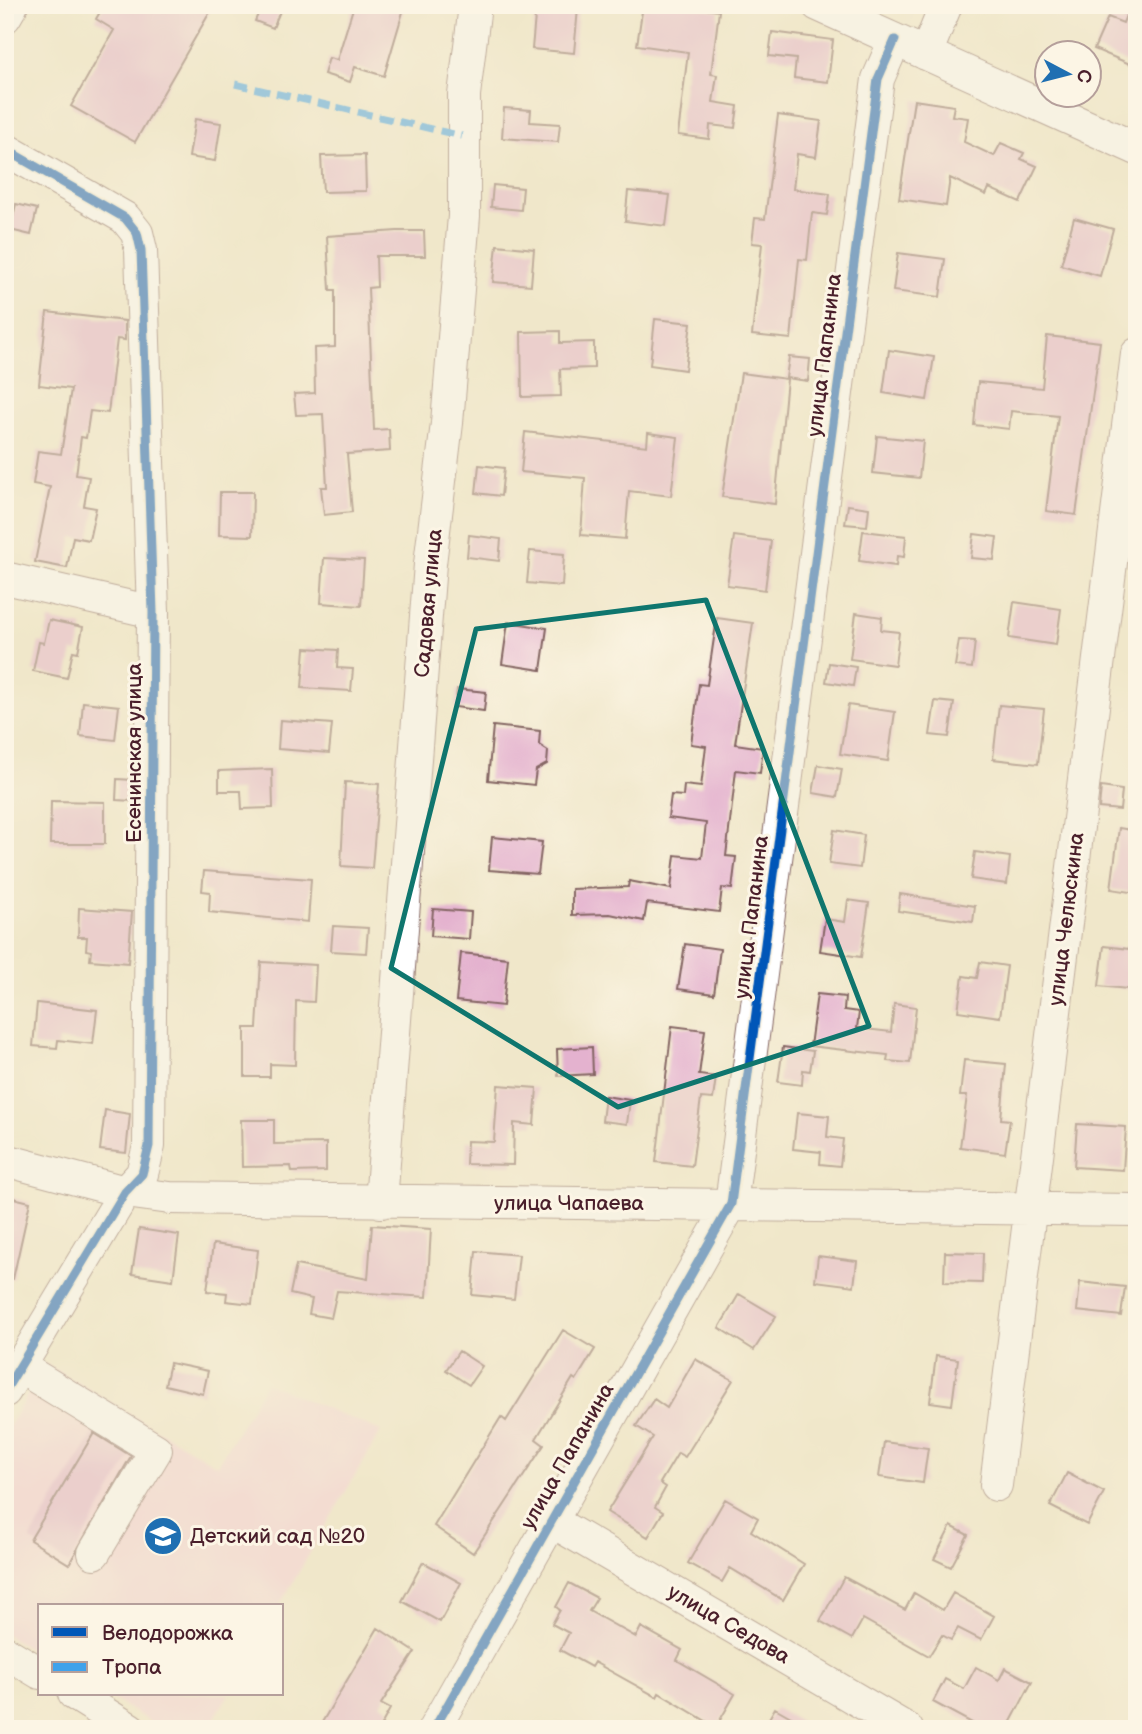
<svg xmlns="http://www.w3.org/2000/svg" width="1142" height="1734" font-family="'Balsamiq Sans',sans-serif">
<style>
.built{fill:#f5cfda}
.building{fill:#e4b2cf}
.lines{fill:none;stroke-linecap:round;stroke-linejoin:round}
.minor-casing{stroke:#846563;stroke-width:34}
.minor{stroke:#fff;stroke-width:32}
.quiet{stroke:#40a2eb;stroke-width:7;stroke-dasharray:14 7;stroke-linecap:butt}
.cycleway-casing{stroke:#fcf5e5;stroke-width:13}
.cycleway{stroke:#0057b8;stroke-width:9}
.marked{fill:none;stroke:#0f766e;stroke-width:5;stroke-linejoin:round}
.labels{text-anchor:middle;stroke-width:6;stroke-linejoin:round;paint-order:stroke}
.street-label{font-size:21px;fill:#4a1f2b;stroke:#fcf5e5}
.poi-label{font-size:21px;fill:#4a1f2b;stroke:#fcf5e5;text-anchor:start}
</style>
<rect width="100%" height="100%" fill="#fcf5e5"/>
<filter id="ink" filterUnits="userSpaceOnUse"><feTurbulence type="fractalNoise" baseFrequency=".0143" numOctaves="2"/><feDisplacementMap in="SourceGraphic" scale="14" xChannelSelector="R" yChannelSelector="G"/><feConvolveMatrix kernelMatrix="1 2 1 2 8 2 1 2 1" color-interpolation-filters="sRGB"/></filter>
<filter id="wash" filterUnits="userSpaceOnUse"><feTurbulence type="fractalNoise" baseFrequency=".00686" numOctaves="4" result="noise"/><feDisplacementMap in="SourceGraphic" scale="28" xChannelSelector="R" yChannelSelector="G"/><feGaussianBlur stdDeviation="1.57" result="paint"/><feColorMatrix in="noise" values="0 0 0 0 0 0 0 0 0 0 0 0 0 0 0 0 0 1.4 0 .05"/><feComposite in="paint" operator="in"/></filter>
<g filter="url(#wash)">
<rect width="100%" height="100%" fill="#f0e7ca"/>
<path class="built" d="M 46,1364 L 217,1465 L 266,1383 L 381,1431 L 279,1606 L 40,1606 L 40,1656 L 5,1634 L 5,1432 Z
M 104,1694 L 103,1694 L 229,1694 L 208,1729 L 162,1729 Z"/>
<g id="blocks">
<path class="building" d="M 104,5 L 214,5 L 135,142 L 71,106 L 114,30 L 96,19 Z
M 262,5 L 280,11 L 273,28 L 255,21 Z
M 354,5 L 405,5 L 384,76 L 355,67 L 350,82 L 324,74 L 329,58 L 337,60 Z
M 536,5 L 578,8 L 574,53 L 532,49 Z
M 643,5 L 681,5 L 719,11 L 711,74 L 717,75 L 713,102 L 738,106 L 735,128 L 710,125 L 709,139 L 678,135 L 688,52 L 637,45 Z
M 1130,5 L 1137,5 L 1137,67 L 1094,49 L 1108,17 L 1123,23 Z
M 772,32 L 833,40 L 828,82 L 794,78 L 796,59 L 769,56 Z
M 914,100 L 954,106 L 952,116 L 968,118 L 964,142 L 994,156 L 1001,143 L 1024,153 L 1021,159 L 1037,166 L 1020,202 L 989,188 L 986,195 L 950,178 L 946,206 L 899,199 Z
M 504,108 L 531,110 L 530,122 L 560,124 L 558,142 L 502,138 Z
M 778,115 L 821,121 L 816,157 L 797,154 L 793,189 L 830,194 L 827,215 L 812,213 L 807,260 L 799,259 L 791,339 L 752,335 L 762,244 L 752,243 L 755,218 L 765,219 Z
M 195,119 L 221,123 L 215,161 L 189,157 Z
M 365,155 L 366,191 L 323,192 L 321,156 Z
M 493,185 L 523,188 L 521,210 L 491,207 Z
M 628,191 L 670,195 L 666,226 L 625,221 Z
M 16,204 L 37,209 L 31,235 L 10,230 Z
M 1074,218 L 1113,229 L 1100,276 L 1061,265 Z
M 397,231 L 424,231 L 425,256 L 376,256 L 377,287 L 368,288 L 374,430 L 389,429 L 390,451 L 347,454 L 352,512 L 324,515 L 321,487 L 327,487 L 323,414 L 296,415 L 294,394 L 315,393 L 314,348 L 335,347 L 335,290 L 330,290 L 327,236 Z
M 497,245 L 534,249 L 531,285 L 493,282 Z
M 898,253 L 945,259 L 940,297 L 893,291 Z
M 47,312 L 125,321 L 125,340 L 117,339 L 108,413 L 90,411 L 86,438 L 81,437 L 76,475 L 89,477 L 84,506 L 96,508 L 89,540 L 73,537 L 67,568 L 35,562 L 50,487 L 33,484 L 38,451 L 61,454 L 71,389 L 39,385 Z
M 655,319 L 691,323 L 685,370 L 650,365 Z
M 560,331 L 560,343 L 594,342 L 594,368 L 560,369 L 561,396 L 522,397 L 521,332 Z
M 1047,336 L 1100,342 L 1076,515 L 1046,511 L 1058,416 L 1011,411 L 1009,429 L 974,425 L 978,382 L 1042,388 Z
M 889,350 L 934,357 L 927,400 L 883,393 Z
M 789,357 L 810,359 L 808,381 L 786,378 Z
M 741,373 L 787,379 L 775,504 L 722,497 Z
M 525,432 L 647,446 L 648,433 L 678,437 L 671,496 L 629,491 L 625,539 L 581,535 L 585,478 L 521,472 Z
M 877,436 L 923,441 L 919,478 L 873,473 Z
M 479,465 L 504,468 L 501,496 L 476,493 Z
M 220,492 L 253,492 L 252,536 L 219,535 Z
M 848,505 L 869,508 L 867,526 L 845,524 Z
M 863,531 L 906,536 L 904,557 L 897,556 L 896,566 L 859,561 Z
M 974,534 L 997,537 L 994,560 L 971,558 Z
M 469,535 L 501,539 L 499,561 L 467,557 Z
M 734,536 L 771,541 L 765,590 L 727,585 Z
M 530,551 L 564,554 L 562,586 L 527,583 Z
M 324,558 L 364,560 L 361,606 L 321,603 Z
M 1014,602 L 1061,609 L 1056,645 L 1009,638 Z
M 856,613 L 882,617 L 881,630 L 899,632 L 895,665 L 850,659 Z
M 717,618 L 753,623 L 735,744 L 763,748 L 760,773 L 736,770 L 726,856 L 736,857 L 732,889 L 722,888 L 719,912 L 647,903 L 644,921 L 610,914 L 572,915 L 572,889 L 628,887 L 629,881 L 671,889 L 675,855 L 702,858 L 706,823 L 668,818 L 671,795 L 683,796 L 684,785 L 701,787 L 706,746 L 691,744 L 699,684 L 707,685 Z
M 49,620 L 83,627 L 78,652 L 73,651 L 67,678 L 33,671 L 39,642 L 44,643 Z
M 508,622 L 547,628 L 541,670 L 502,664 Z
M 959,640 L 975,641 L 972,668 L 955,666 Z
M 305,648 L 338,650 L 337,668 L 353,669 L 351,691 L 302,688 Z
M 829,663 L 856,667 L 853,686 L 826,682 Z
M 457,689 L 486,692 L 484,711 L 455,707 Z
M 935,701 L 954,703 L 949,737 L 930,735 Z
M 83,702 L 119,706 L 115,740 L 80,736 Z
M 848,705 L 895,712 L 888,761 L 840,754 Z
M 999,705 L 1044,709 L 1038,764 L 993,759 Z
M 280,720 L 332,724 L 329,753 L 278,749 Z
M 493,726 L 540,731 L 539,745 L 548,751 L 547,764 L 536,770 L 534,785 L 488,780 Z
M 818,765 L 842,769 L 837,797 L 813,793 Z
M 272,769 L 273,808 L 242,809 L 241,791 L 219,791 L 219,771 Z
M 117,779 L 133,780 L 133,801 L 116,800 Z
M 345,782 L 379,784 L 372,868 L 341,866 Z
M 1101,787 L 1122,790 L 1120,810 L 1099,808 Z
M 51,801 L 105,802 L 105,844 L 50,844 Z
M 1119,828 L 1137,831 L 1137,893 L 1111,889 Z
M 834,830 L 864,835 L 860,868 L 829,864 Z
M 492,837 L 542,842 L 538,874 L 489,870 Z
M 975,852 L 1010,857 L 1007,884 L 971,879 Z
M 204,871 L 311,879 L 308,922 L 209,912 L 210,892 L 202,891 Z
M 900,894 L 975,906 L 973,922 L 898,911 Z
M 848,900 L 869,903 L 861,957 L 820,951 L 825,919 L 845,922 Z
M 79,908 L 132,912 L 128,963 L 90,960 L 91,951 L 86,950 L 87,937 L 78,937 Z
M 433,909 L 471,912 L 469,939 L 431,936 Z
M 333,926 L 368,928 L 366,953 L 331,951 Z
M 685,944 L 720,949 L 714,994 L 678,989 Z
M 1104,946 L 1137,950 L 1137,990 L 1099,986 Z
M 461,953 L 508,958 L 503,1006 L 456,1001 Z
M 261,962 L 316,965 L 314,1002 L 296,1001 L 295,1065 L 270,1064 L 270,1077 L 245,1077 L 245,1028 L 257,1028 Z
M 980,962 L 1007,966 L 1000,1017 L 958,1011 L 963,976 L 977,978 Z
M 817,994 L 845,997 L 844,1010 L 859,1012 L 857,1028 L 891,1032 L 894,1004 L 916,1007 L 910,1063 L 887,1061 L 888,1055 L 810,1046 Z
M 37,1003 L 97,1010 L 93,1044 L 58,1040 L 57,1048 L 33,1046 Z
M 672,1026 L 705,1030 L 699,1075 L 716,1077 L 713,1099 L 701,1098 L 692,1166 L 656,1162 Z
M 592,1047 L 593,1074 L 558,1076 L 557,1049 Z
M 783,1047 L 813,1051 L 810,1071 L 803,1070 L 802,1085 L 778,1082 Z
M 964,1060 L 1006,1064 L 1001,1119 L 1010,1120 L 1005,1153 L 960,1147 L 967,1096 L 960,1096 Z
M 498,1085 L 537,1088 L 534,1125 L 514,1123 L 513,1165 L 466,1164 L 467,1141 L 494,1142 Z
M 605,1096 L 630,1100 L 627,1124 L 602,1121 Z
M 105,1110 L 130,1114 L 126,1153 L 100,1150 Z
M 797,1113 L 829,1116 L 827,1137 L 843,1139 L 840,1166 L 820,1164 L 821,1152 L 793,1149 Z
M 241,1120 L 274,1120 L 274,1144 L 326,1143 L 326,1171 L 292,1172 L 291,1166 L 242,1167 Z
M 1077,1124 L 1126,1127 L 1123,1170 L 1074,1167 Z
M 5,1196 L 30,1202 L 13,1279 L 5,1278 Z
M 372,1225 L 431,1229 L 427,1297 L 337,1291 L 331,1318 L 309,1314 L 312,1299 L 290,1294 L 296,1265 L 368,1279 Z
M 139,1229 L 179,1235 L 173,1280 L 132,1274 Z
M 213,1244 L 258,1250 L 252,1304 L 226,1301 L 227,1293 L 207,1291 Z
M 476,1251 L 519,1255 L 514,1299 L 472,1295 Z
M 945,1252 L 983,1253 L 982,1283 L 944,1282 Z
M 818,1256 L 857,1261 L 854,1286 L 815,1281 Z
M 1080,1282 L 1125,1287 L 1121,1316 L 1077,1311 Z
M 739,1294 L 776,1316 L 754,1350 L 719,1328 Z
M 563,1330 L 595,1349 L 576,1380 L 573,1378 L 536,1439 L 544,1445 L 473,1553 L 434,1526 L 501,1417 L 506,1421 Z
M 459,1351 L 482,1366 L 469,1385 L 446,1370 Z
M 936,1356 L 958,1359 L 952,1405 L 930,1402 Z
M 695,1359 L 733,1380 L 685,1457 L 678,1453 L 660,1483 L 666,1487 L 655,1507 L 663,1512 L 648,1537 L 607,1512 L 653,1437 L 636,1426 L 654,1399 L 667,1408 Z
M 170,1363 L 208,1371 L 203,1394 L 165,1385 Z
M 94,1433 L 131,1456 L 69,1564 L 30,1540 Z
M 884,1442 L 928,1448 L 923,1483 L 879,1477 Z
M 1067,1473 L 1104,1492 L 1087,1525 L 1050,1506 Z
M 725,1499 L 758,1518 L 751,1531 L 804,1564 L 783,1600 L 730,1568 L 722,1582 L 688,1563 Z
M 951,1526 L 968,1535 L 951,1567 L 934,1559 Z
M 423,1562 L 461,1583 L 440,1622 L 402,1601 Z
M 844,1577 L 905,1610 L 914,1593 L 943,1610 L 953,1593 L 994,1616 L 981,1640 L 958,1628 L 951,1640 L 942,1635 L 929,1656 L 863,1619 L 852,1639 L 820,1621 Z
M 569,1583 L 597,1598 L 589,1611 L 636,1637 L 641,1627 L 682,1650 L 677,1660 L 735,1694 L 716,1727 L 659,1693 L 657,1697 L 594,1662 L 591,1667 L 560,1650 L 569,1633 L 552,1624 L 560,1610 L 556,1607 Z
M 378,1628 L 415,1652 L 381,1704 L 390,1709 L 379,1729 L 318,1729 Z
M 976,1667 L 999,1680 L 1005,1668 L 1032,1682 L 1007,1729 L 983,1729 L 933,1702 L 945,1679 L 964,1689 Z
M 775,1708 L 812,1729 L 763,1729 Z"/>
</g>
</g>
<g filter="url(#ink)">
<use href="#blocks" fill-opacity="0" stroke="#846563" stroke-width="2"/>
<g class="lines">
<defs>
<path id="minor" d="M 818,5 L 1137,149
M 5,17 L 12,5
M 926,54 L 946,5
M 5,149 L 125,218 L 137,233 L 141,250 L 153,612 L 149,1146 L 142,1174 L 125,1192 L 5,1391
M 5,578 L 153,612
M 5,1160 L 125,1192 L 170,1198 L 1137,1210
M 381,1202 L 430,564 L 447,423 L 464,216 L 464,95 L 475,5
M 20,1367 L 156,1450 L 94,1553
M 996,1485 L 1137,354
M 550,1520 L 907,1729
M 5,1652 L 40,1673
M 74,1694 L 130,1729
M 434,1729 L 731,1204 L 878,79 L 895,40"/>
</defs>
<use href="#minor" class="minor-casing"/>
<use href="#minor" class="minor"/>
<path class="quiet" d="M 235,84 L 462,136"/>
<defs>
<path id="cycleway" d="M 5,149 L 125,218 L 137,233 L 141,250 L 153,612 L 149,1146 L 142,1174 L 125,1192 L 5,1391
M 434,1729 L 731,1204 L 878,79 L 895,40"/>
</defs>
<use href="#cycleway" class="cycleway-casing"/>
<use href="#cycleway" class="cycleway"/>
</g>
</g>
<path d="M0 0H1142V1734H0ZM 706,600 L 869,1026 L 618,1107 L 391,968 L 476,629 Z" fill="#f0e7ca" fill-opacity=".55" fill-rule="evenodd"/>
<path class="marked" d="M 706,600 L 869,1026 L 618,1107 L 391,968 L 476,629 Z"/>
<defs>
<symbol id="school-disc" viewBox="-11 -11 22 22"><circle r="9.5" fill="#1f6fb2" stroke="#fcf5e5"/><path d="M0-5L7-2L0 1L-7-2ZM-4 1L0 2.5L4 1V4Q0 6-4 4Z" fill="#fff"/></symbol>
</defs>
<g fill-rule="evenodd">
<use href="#school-disc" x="141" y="1514" width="44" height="44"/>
</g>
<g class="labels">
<g class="street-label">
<text transform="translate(824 355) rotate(-83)" y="7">улица Папанина</text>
<text transform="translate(428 603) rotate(-85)" y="7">Садовая улица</text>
<text transform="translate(134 753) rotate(-90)" y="7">Есенинская улица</text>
<text transform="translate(751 917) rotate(-83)" y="7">улица Папанина</text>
<text transform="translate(1066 919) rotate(-83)" y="7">улица Челюскина</text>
<text x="569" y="1210">улица Чапаева</text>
<text transform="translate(567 1456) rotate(-60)" y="7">улица Папанина</text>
<text transform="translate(729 1624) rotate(30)" y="7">улица Седова</text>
</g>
<g class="poi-label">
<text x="190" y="1543">Детский сад №20</text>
</g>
</g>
<rect width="1142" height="1734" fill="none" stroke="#fcf5e5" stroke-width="28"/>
<rect x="38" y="1604" width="245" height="91" fill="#fcf5e5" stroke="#b59f9b" stroke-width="2"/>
<rect x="52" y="1627" width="35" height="10" fill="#0057b8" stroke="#b59f9b" stroke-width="2"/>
<text x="102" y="1640" font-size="21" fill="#4a1f2b">Велодорожка</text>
<rect x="52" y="1662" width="35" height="10" fill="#40a2eb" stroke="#b59f9b" stroke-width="2"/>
<text x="102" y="1674" font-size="21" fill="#4a1f2b">Тропа</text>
<g transform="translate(1068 74) rotate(97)"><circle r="33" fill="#fcf5e5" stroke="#b59f9b" stroke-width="2"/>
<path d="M0-5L12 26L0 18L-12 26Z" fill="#1f6fb2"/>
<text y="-10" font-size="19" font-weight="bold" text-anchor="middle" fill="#4a1f2b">С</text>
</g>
</svg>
